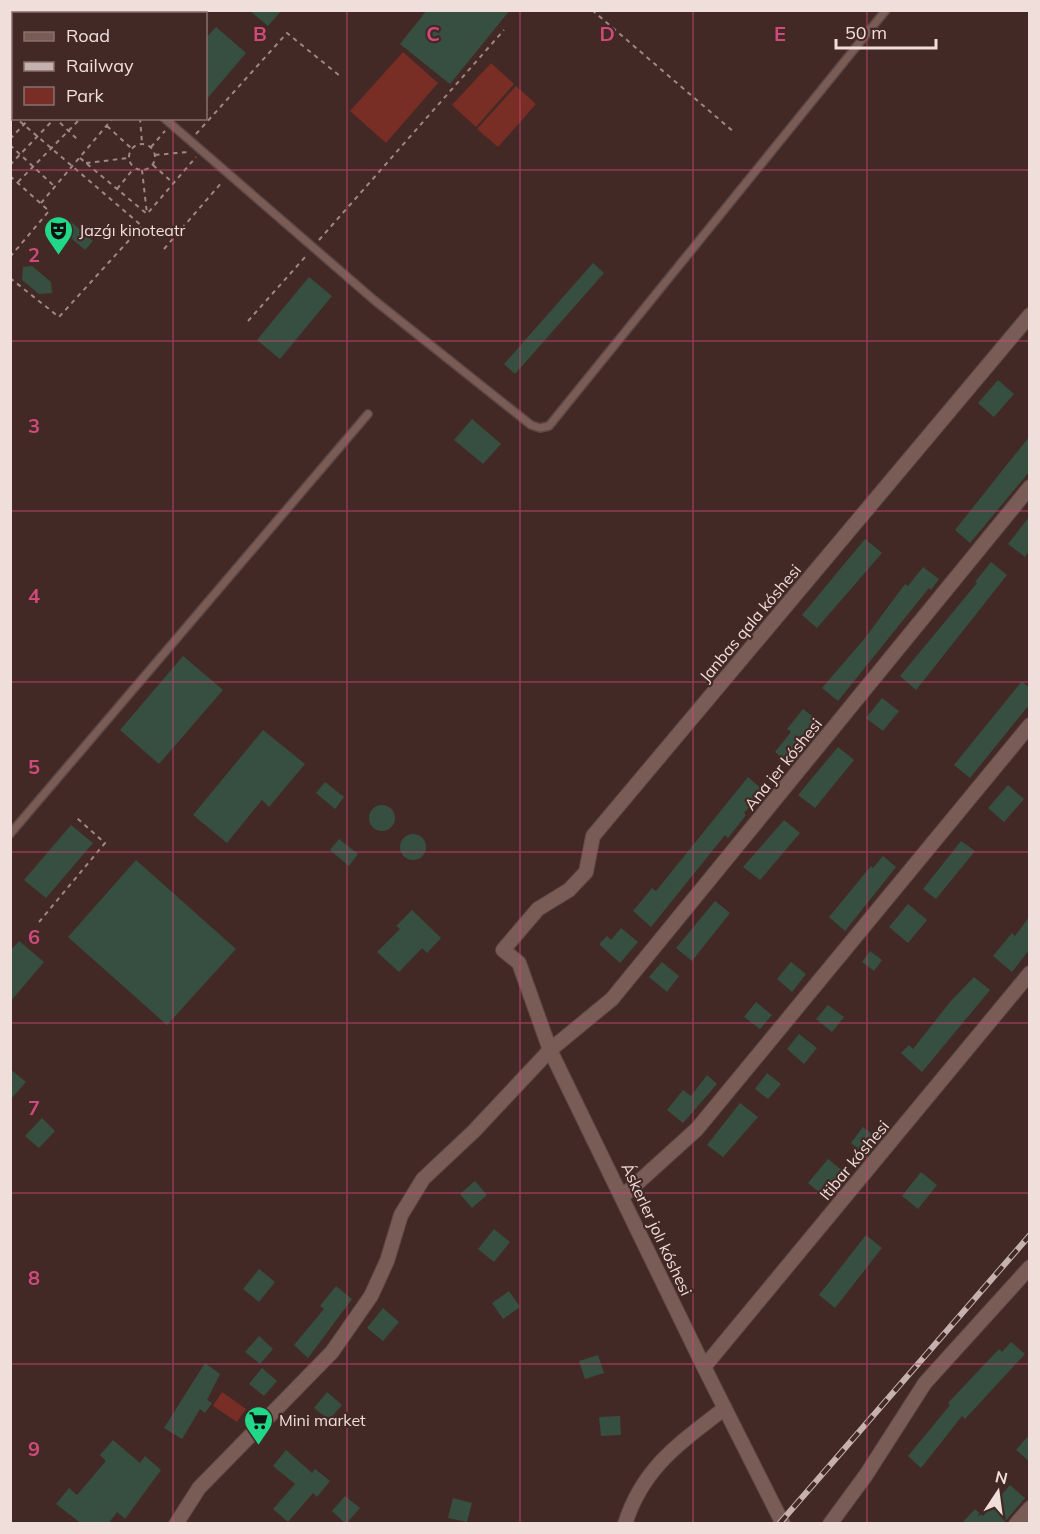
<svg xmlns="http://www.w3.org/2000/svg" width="1040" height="1534" font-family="Mulish,sans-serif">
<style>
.green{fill:#782d25}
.building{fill:#364f40}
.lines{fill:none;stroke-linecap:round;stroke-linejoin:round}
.lane-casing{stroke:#5d4643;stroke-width:10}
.street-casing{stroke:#5d4643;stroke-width:16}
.path{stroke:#9e8885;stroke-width:2;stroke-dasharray:4.5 4.5;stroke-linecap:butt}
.lane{stroke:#7a5c57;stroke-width:7}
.street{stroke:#7a5c57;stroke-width:14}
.rail-casing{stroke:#c5b1ad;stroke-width:6}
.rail{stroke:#432925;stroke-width:4;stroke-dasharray:11;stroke-linecap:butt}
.grid{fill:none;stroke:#ce4a7b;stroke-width:1.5;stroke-opacity:0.55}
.labels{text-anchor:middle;stroke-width:4.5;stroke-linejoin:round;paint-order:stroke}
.poi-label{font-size:16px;fill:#f0dedb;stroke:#432925;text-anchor:start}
.street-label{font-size:16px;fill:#f0dedb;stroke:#432925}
.grid-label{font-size:20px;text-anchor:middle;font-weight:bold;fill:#ce4a7b;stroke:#432925;stroke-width:4.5;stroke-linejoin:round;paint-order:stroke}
</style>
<rect width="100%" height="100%" fill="#432925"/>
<path class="green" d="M 403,52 L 438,83 L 386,143 L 350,111 Z
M 491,63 L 514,84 L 476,127 L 452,105 Z
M 516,86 L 536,104 L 498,147 L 477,129 Z
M 222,1392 L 246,1409 L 237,1422 L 213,1406 Z"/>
<path class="building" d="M 249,10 L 282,10 L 268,26 Z
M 427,10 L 510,10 L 450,84 L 400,44 Z
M 216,27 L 246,53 L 206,100 L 206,38 Z
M 70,221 L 93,241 L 85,250 L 62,230 Z
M 593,263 L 604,273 L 515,374 L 504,364 Z
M 32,266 L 51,282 L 52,293 L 39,294 L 22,280 L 23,267 Z
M 309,277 L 332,296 L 280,359 L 257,340 Z
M 998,380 L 1014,394 L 994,417 L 978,403 Z
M 472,419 L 501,444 L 483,464 L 454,440 Z
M 1029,437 L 1029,472 L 970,543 L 955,530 Z
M 1029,517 L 1029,551 L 1025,557 L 1008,544 Z
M 865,539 L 882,553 L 817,628 L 802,615 Z
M 991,562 L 1007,575 L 916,690 L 900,676 L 977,583 L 975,582 Z
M 923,567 L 939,579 L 931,590 L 929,588 L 838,701 L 822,688 L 865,638 L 905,584 L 908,586 Z
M 183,656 L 223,690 L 159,764 L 120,730 Z
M 1022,681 L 1029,688 L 1029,705 L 970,778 L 954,765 Z
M 882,698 L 899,711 L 883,731 L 866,718 Z
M 803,709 L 820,722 L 787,762 L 775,752 L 791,732 L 787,729 Z
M 263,730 L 305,764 L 269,807 L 262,800 L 227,843 L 193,815 Z
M 838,747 L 854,760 L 815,808 L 798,795 Z
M 748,777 L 763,790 L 744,813 L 746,815 L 728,838 L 725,835 L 651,927 L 633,911 L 652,888 L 656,891 Z
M 325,782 L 344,797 L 335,809 L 316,793 Z
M 1008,785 L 1024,799 L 1004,822 L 988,808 Z
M369 818a13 13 0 1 1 26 0a13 13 0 1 1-26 0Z
M 784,820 L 800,833 L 760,880 L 743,867 Z
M 71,825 L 93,843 L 46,898 L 24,880 Z
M400 847a13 13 0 1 1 26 0a13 13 0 1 1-26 0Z
M 339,839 L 358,854 L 349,866 L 330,850 Z
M 961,841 L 975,851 L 936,899 L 923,889 Z
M 883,856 L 896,867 L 845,931 L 829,917 L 871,866 L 873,868 Z
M 136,860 L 236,949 L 167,1025 L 68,937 Z
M 715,901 L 730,913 L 692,961 L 676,948 Z
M 908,904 L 927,920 L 908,943 L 889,927 Z
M 412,910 L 441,938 L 427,953 L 422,948 L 399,972 L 377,952 L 400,929 L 396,926 Z
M 1029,917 L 1029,950 L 1012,972 L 993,956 L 1012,933 L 1015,936 Z
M 621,928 L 638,942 L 620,963 L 599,944 L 607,936 L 611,940 Z
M 19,941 L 44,962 L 10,1002 L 10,951 Z
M 870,951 L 882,960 L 874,971 L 862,962 Z
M 662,962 L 679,976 L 667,992 L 649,977 Z
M 791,962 L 806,974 L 792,992 L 777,979 Z
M 974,977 L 990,990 L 922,1072 L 901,1053 L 909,1045 L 913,1049 L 950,1002 Z
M 756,1002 L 772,1015 L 760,1029 L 744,1017 Z
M 828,1005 L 844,1017 L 832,1032 L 816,1019 Z
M 799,1034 L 817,1048 L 804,1064 L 787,1049 Z
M 10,1069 L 26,1082 L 10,1100 Z
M 767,1073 L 781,1084 L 768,1099 L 755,1089 Z
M 707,1075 L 717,1084 L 683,1123 L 667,1110 L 683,1090 L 691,1096 Z
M 740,1103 L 758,1117 L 723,1157 L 707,1145 Z
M 42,1118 L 55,1131 L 39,1148 L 25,1136 Z
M 863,1127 L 876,1137 L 864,1153 L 851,1143 Z
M 828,1159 L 844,1172 L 824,1196 L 808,1183 Z
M 921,1172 L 937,1185 L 918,1209 L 902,1196 Z
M 475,1181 L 487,1195 L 472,1208 L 460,1194 Z
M 494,1229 L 510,1242 L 494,1262 L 478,1249 Z
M 866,1235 L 882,1248 L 835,1308 L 819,1295 Z
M 259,1269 L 275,1282 L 259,1302 L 243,1289 Z
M 336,1286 L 352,1299 L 308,1358 L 294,1345 L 324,1309 L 320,1306 Z
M 509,1291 L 520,1307 L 503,1319 L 492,1303 Z
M 383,1308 L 399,1322 L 383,1341 L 367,1328 Z
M 259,1336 L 273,1349 L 260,1364 L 245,1352 Z
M 1011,1342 L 1025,1354 L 965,1419 L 962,1416 L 921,1468 L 908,1456 L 950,1405 L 948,1403 L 999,1349 L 1002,1352 Z
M 598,1355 L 604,1373 L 585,1379 L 579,1361 Z
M 205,1363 L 220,1374 L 207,1400 L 212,1403 L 205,1413 L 200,1409 L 182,1439 L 164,1428 Z
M 262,1368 L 277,1381 L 264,1396 L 249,1384 Z
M 327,1392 L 342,1405 L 329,1420 L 314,1408 Z
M 620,1416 L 621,1435 L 601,1436 L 599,1417 Z
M 1029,1435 L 1029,1461 L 1016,1450 Z
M 113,1440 L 140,1463 L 145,1456 L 161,1470 L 125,1519 L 117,1512 L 108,1524 L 82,1524 L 56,1504 L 69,1488 L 77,1495 L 106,1461 L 100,1455 Z
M 286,1450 L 312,1473 L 315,1469 L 330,1481 L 317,1497 L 313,1493 L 288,1522 L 273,1509 L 295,1484 L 273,1466 Z
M 1010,1485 L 1025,1498 L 1003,1524 L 961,1524 L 975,1509 L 983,1516 Z
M 345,1496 L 360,1508 L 346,1524 L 332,1511 Z
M 453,1498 L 472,1503 L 467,1522 L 448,1518 Z"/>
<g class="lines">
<defs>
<path id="lane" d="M 40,10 L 43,14
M 164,118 L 374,300 L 531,425 L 540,428 L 549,426 L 886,10
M 10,834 L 368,414"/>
<path id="street" d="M 623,1196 L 697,1129 L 1030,725
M 704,1367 L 1030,973
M 176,1524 L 199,1488 L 332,1352 L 371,1296 L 387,1261 L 401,1215 L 423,1179 L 474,1131 L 550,1050 L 612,999 L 1030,487
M 625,1524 C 643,1467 680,1443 725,1408
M 783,1524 L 704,1367 L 550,1050 L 519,963 L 503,950 L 538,909 L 569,890 L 586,872 L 593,836 L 1030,315
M 830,1524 L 866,1475 L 925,1383 L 1030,1267
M 1016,1524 L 1030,1508"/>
</defs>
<use href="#lane" class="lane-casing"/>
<use href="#street" class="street-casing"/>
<path class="path" d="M 592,10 L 735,133
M 10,98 L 14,98
M 10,114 L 14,116
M 140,118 L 142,143
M 107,126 L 131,148
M 196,134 L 287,33 L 340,76
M 10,139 L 30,118
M129 157a13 13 0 1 1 26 0a13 13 0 1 1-26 0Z
M 10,145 L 54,186
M 151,147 L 165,131
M 155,155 L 188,152
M 80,158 L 147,214 L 196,157
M 86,163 L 129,158
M 10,165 L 55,118 L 78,140
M 153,165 L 173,183
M 142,170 L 147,214
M 10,176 L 49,211 L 10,257
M 18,182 L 81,118
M 117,189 L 134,168
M 41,203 L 113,118
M 319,240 L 504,30
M 164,249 L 223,181
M 10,278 L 59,317 L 142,226 L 16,118
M 248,321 L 306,256
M 39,922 L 105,843 L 77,818"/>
<use href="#lane" class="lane"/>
<use href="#street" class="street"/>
<defs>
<path id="rail" d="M 779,1524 L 1030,1235"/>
</defs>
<use href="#rail" class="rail-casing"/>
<use href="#rail" class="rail"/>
</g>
<path class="grid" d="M 173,10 L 173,14M 347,10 L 347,1524M 520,10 L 520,1524M 693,10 L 693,1524M 867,10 L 867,1524M 173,118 L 173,1524M 10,170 L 1030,170M 10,341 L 1030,341M 10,511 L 1030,511M 10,682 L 1030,682M 10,852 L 1030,852M 10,1023 L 1030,1023M 10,1193 L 1030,1193M 10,1364 L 1030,1364"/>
<defs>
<symbol id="theatre-pin" viewBox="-11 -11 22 30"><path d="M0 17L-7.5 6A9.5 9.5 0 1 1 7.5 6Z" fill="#20d887" stroke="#432925"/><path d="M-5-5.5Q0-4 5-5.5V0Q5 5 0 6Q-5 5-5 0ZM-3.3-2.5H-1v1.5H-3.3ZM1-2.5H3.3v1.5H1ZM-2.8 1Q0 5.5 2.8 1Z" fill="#111"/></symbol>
<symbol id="supermarket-pin" viewBox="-11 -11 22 30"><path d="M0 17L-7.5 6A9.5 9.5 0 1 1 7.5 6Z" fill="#20d887" stroke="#432925"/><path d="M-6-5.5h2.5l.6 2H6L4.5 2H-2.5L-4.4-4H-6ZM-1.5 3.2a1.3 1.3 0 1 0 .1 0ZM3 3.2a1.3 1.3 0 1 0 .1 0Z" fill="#111"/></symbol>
</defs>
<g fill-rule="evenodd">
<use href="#theatre-pin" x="42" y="214" width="33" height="45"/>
<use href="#supermarket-pin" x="242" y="1404" width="33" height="45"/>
</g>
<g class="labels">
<g class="poi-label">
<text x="79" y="236">Jazǵı kinoteatr</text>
<text x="279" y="1426">Mini market</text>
</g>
<g class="street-label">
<text transform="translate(750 623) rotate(-50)" y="6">Janbas qala kóshesi</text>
<text transform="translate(783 764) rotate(-51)" y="6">Ana jer kóshesi</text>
<text transform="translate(854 1160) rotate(-50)" y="6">Itibar kóshesi</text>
<text transform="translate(657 1229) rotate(65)" y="6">Áskerler jolı kóshesi</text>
</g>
</g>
<g class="grid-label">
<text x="260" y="41">B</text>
<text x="433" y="41">C</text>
<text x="607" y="41">D</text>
<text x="780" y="41">E</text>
<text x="34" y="262">2</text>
<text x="34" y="433">3</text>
<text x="34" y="603">4</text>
<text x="34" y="774">5</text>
<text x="34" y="944">6</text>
<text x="34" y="1115">7</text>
<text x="34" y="1285">8</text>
<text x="34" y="1456">9</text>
</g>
<rect width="1040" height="1534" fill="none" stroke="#f0dedb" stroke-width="24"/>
<rect x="12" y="12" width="195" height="108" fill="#432925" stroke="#88716e" stroke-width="1.5"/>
<rect x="24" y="32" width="30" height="9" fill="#7a5c57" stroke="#88716e" stroke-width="1.5"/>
<text x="66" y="42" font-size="18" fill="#f0dedb">Road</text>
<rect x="24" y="62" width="30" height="9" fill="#c5b1ad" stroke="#88716e" stroke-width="1.5"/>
<text x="66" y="72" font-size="18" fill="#f0dedb">Railway</text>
<rect x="24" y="87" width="30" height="18" fill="#782d25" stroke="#88716e" stroke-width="1.5"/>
<text x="66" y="102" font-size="18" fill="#f0dedb">Park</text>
<g transform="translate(998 1492) rotate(13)" stroke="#432925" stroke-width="4.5" paint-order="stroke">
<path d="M0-4.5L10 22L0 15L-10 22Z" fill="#f0dedb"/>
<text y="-9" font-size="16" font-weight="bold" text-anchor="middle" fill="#f0dedb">N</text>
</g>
<path d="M836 39v9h100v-9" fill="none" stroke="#f0dedb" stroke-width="3"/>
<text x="845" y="39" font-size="18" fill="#f0dedb" stroke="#432925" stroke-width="4.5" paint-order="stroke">50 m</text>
</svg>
